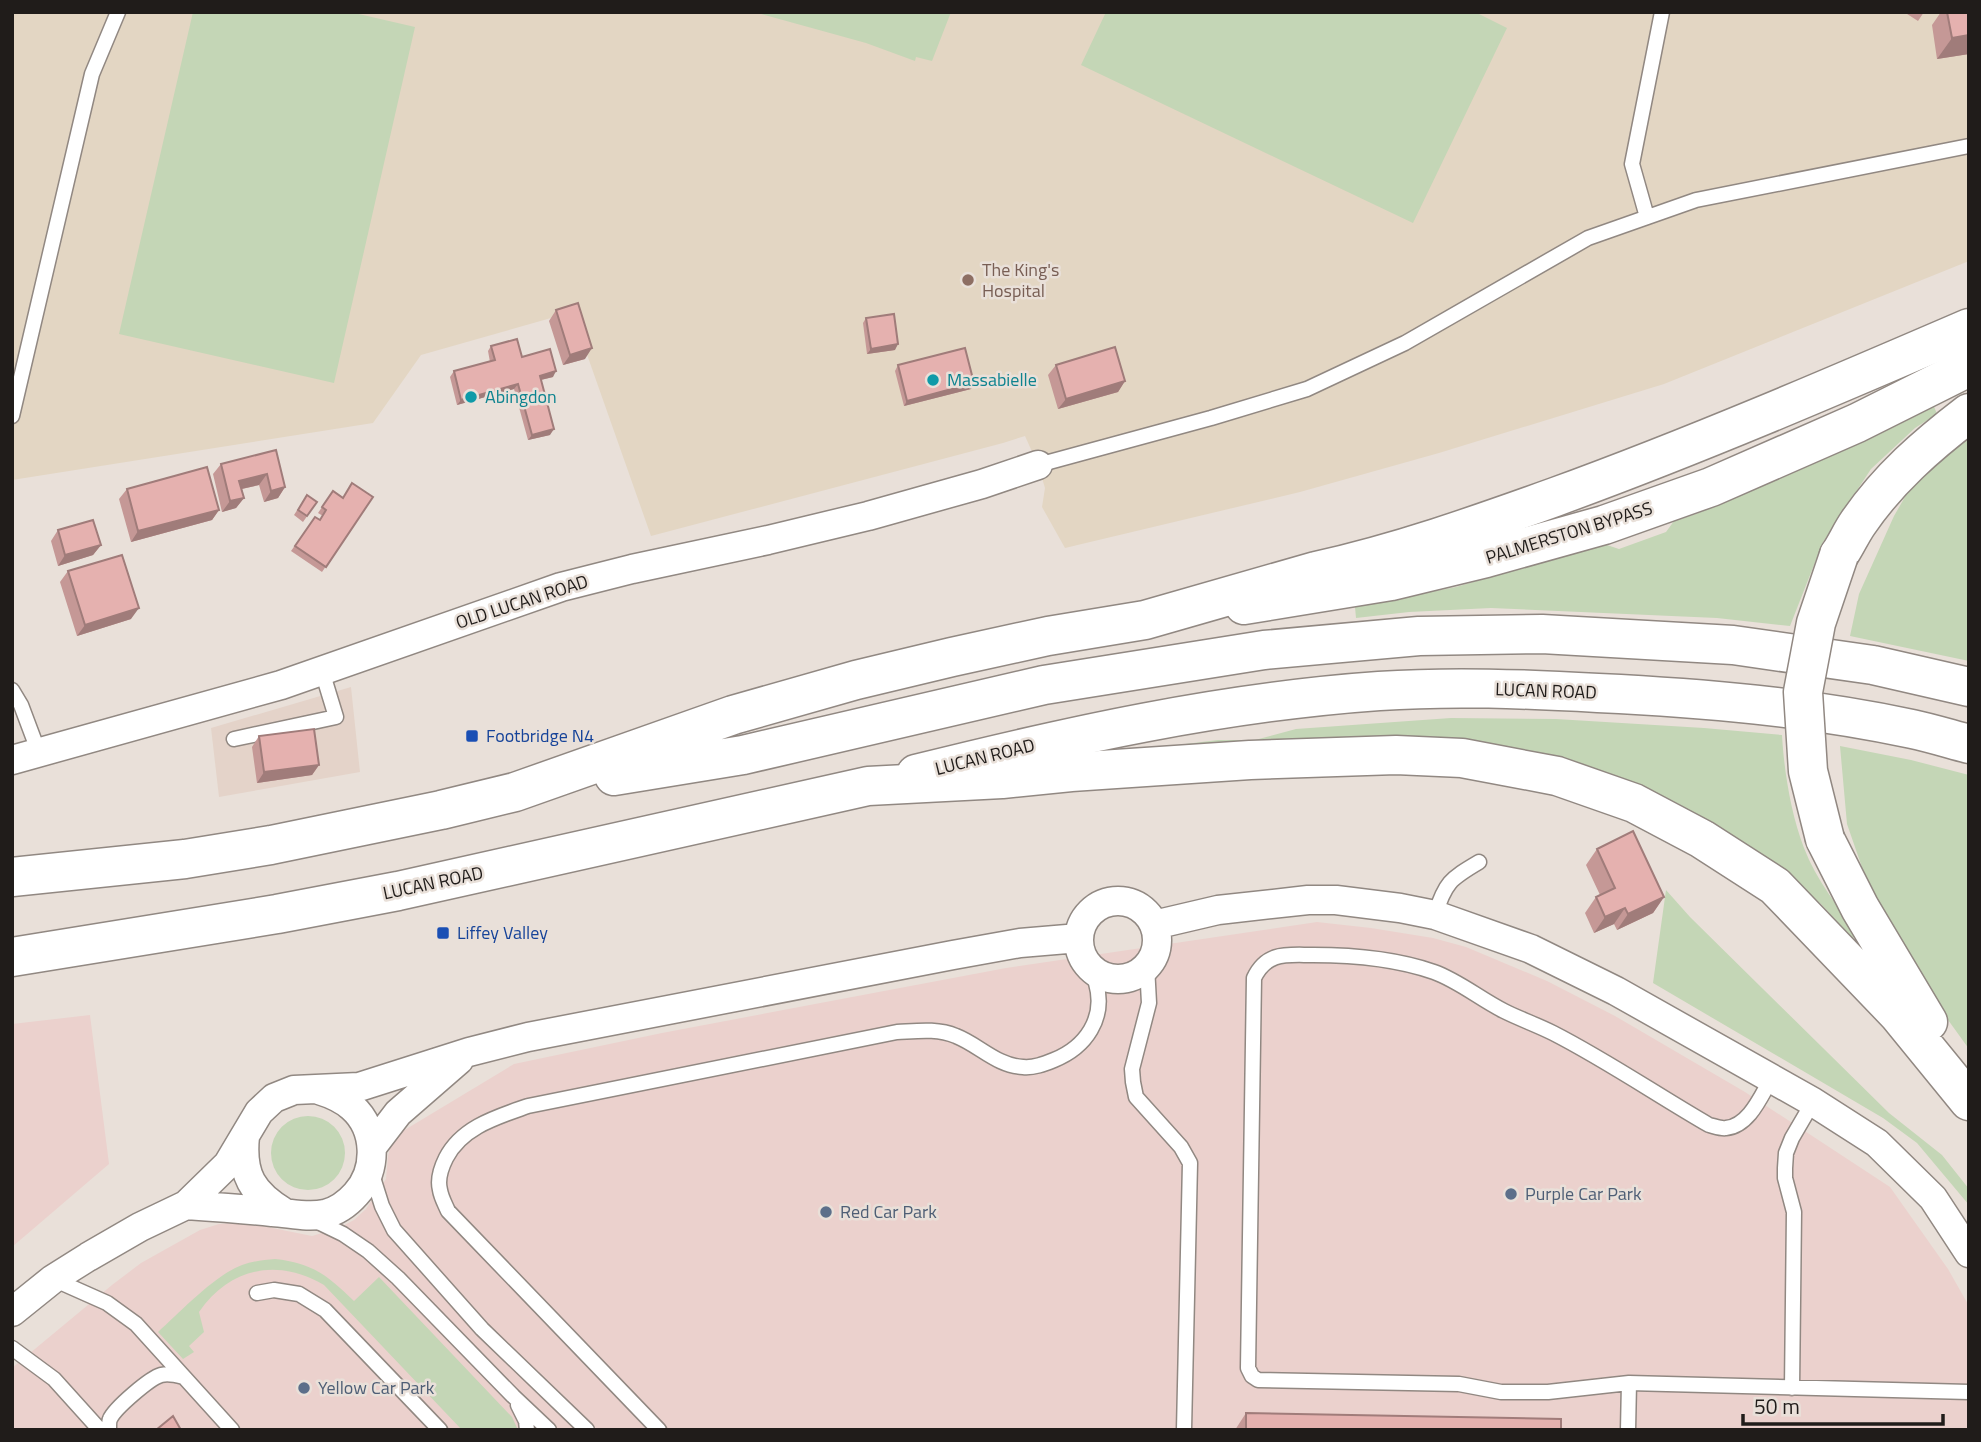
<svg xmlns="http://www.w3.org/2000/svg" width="1981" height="1442" font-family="'Titillium Web',sans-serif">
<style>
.commercial{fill:#ebd1cd}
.built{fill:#e4d3c9}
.education{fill:#e3d6c3}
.green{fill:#c4d6b6}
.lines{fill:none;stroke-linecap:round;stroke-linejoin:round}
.lane-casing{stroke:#918882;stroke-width:17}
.street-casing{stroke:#918882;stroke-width:31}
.secondary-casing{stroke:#918882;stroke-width:41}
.highway-casing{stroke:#918882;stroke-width:41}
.lane{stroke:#fff;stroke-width:14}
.street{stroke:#fff;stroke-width:28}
.secondary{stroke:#fff;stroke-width:38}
.highway{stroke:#fff;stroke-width:38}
.highway-bridge-casing{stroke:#918882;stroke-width:41;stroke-linecap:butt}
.highway-bridge{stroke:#fff;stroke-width:38}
.wall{fill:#c59896}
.shaded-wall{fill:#a07c7a}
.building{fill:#e5b1af;stroke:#a07c7a;stroke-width:2}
.education-dot{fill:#8d6e63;stroke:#e9e0d9;stroke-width:2.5}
.culture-dot{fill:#0f9aa8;stroke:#e9e0d9;stroke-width:2.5}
.transit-dot{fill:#1a4fb4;stroke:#e9e0d9;stroke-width:2.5}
.service-dot{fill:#5c6f8a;stroke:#e9e0d9;stroke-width:2.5}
.labels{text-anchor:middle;stroke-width:5;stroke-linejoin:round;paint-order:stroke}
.education-label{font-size:18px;fill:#785e54;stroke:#e9e0d9;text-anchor:start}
.culture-label{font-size:18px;fill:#0d838f;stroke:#e9e0d9;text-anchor:start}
.street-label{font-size:18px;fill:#201c1a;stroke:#e9e0d9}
.transit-label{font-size:18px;fill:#164399;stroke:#e9e0d9;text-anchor:start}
.service-label{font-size:18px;fill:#4e5e75;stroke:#e9e0d9;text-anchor:start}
</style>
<rect width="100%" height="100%" fill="#e9e0d9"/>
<path class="commercial" d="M 1317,922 L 1371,928 L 1433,938 L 1466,947 L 1547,981 L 1615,1016 L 1745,1092 L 1890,1187 L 1948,1269 L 1969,1306 L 1969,1430 L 12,1430 L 12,1368 L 112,1285 L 141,1263 L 200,1230 L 219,1224 L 243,1222 L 312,1236 L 339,1228 L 354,1220 L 366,1209 L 386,1179 L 388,1156 L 393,1137 L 514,1064 L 662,1033 L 1006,968 Z
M 90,1015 L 109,1164 L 12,1247 L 12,1024 Z"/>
<path class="built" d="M 351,687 L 360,772 L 219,797 L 211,728 Z"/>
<path class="education" d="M 12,12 L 1969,12 L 1969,261 L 1664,384 L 1439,453 L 1300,492 L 1065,548 L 1042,507 L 1045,488 L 1038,465 L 1025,436 L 1003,443 L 651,536 L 572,312 L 421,355 L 373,423 L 12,480 Z"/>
<path class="green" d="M 193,12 L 350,12 L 415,27 L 334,383 L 119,334 Z
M 754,12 L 951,12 L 932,61 L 916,57 L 915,61 L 866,43 Z
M 1106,12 L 1475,12 L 1507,28 L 1413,223 L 1081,65 Z
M 1933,404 L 1937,414 L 1915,428 L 1871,469 L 1823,542 L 1790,626 L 1717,618 L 1491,608 L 1409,612 L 1356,618 L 1355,607 L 1456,587 L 1604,544 L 1619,549 L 1666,532 L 1674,521 L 1696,514 L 1786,476 L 1894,426 Z
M 1969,436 L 1969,661 L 1850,636 L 1859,594 L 1894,516 L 1913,483 Z
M 1451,718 L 1556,719 L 1704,728 L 1782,735 C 1784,771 1791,814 1804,848 C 1816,880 1839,908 1859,936 L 1852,938 L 1821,904 L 1756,853 L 1679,804 L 1590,768 L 1161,747 L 1218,740 L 1255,740 L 1296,729 Z
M 1840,746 L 1911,760 L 1969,775 L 1969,1049 L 1915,974 L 1874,902 L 1847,824 Z
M 1666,890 L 1690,917 L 1889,1113 L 1942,1155 L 1969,1189 L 1969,1205 L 1917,1143 L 1883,1118 L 1653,983 Z
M271 1153a37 37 0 1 1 74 0a37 37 0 1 1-74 0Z
M 275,1259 C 313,1263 328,1276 354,1301 L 379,1277 L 512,1417 L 518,1430 L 462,1430 L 324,1285 C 278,1258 230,1267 199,1312 L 204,1332 L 189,1346 L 194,1352 L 183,1359 L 158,1332 C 180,1312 215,1275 242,1265 C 253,1261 264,1260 275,1259 Z"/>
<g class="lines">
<defs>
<path id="lane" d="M 1647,217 L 1632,164 L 1662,12
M 12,416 L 92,74 L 118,12
M 1038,465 L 1211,418 L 1307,389 L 1405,343 L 1588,238 L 1696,200 L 1969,146
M 12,690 L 21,705 L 39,753
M 234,739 L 336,717 L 322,671
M 1435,915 C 1445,883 1450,879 1479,862
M 1147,966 L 1149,1003 L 1132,1069 L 1133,1082 L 1136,1097 L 1181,1147 L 1190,1163 L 1184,1430
M 1771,1079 C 1761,1096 1749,1126 1726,1128 C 1721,1129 1714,1126 1709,1125 C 1657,1095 1606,1060 1553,1033 C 1537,1025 1520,1019 1504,1011 C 1480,999 1459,981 1434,972 C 1397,959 1353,955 1313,955 C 1287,955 1267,951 1254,978 L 1248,1368 L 1252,1376 L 1258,1380 L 1459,1384 L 1501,1392 L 1548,1392 L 1629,1383 L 1969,1392
M 371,1171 L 382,1206 L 394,1230 L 482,1329 L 587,1430
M 314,1220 L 343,1234 L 368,1251 L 398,1278 L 513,1396 L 549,1430
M 53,1279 L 107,1303 L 136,1324 L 232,1430
M 257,1293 L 274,1290 L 299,1294 L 325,1310 L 440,1430
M 12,1348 L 54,1379 L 100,1430
M 1792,1388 L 1794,1212 L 1785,1178 L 1785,1168 L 1786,1153 L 1792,1138 L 1813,1102
M 518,1405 L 526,1421 L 527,1430
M 109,1430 C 109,1427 109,1421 110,1419 C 115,1408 150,1378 161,1375 C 169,1373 176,1375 184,1377
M 659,1430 L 448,1211 C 445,1204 441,1197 440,1190 C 437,1179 441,1168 446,1158 C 462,1127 497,1117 528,1106 L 897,1032 C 917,1031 937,1028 956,1036 C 979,1045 997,1066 1023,1067 C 1034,1068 1044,1064 1054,1060 C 1086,1047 1106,1018 1096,983 C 1094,976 1090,970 1087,963
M 1628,1430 L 1629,1383"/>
<path id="street" d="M 12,760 L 281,685 L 561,587 L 632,569 L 768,540 L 868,516 L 982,484 L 1038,465
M1079 940a39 39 0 1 1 78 0a39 39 0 1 1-78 0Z
M 1154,925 L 1218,910 L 1308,900 L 1336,900 L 1400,908 L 1435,915 L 1531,949 L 1616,991 L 1813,1102 L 1877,1143 L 1933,1198 L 1969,1253
M 245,1136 C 241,1175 252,1193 285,1213
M 372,1147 L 398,1113 L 459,1060
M 186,1205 C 215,1207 243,1209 272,1212 C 290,1213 307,1218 325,1214 C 337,1211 348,1203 356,1194 C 378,1170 377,1129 352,1107 C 342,1098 332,1094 319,1090
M 12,1312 L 53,1279 L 88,1257 L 140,1227 L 186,1205 L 228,1164 L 259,1112 L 274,1098 L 294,1090 L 359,1087 L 469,1052 L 528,1037 L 953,955 L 1020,943 L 1079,938"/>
<path id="secondary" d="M 1244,605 L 1391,581 L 1486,558 L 1604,525 L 1711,487 L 1857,423 L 1969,367
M 916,774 C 1068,736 1222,702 1379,691 C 1452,686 1526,689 1598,693 C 1703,698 1809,707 1912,729 C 1931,733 1950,739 1969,744"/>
<path id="highway" d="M 1839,555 C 1846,545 1851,533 1858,523 C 1888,479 1927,445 1969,413
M 614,776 L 743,755 L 1044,685 L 1264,650 L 1419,636 L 1542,634 L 1733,645 L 1873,665 L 1969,687
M 1825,839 L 1860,908 L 1928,1022
M 12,877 L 185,859 L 271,845 L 441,810 L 515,792 L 733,715 L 856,680 L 952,657 L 1048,636 L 1145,620 L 1316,571 C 1398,553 1477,525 1555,497 C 1695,446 1832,387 1969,328
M 12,957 L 277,914 L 398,891 L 868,786 L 1002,779 L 1071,772 L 1250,760 L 1396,755 L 1462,758 L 1557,776 L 1634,803 L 1702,839 L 1775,886 L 1898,1014 L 1969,1101"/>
</defs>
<use href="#lane" class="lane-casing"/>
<use href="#street" class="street-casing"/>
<use href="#secondary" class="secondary-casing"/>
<use href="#highway" class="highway-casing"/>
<use href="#lane" class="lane"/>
<use href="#street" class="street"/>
<use href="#secondary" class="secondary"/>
<use href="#highway" class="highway"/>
<defs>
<path id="highway-bridge" d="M 1825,839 L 1808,771 L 1803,692 L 1816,623 L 1839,555"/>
</defs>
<use href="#highway-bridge" class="highway-bridge-casing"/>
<use href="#highway-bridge" class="highway-bridge"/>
</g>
<path class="wall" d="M 1904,12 L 1924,12 L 1918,21 Z
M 1941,12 L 1969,12 L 1969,54 L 1937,59 L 1932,25 Z
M 556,310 L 585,359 L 563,365 L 549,321 Z
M 866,318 L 895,350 L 867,354 L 863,323 Z
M 491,346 L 522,357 L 553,377 L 541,380 L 550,435 L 528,440 L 514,389 L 457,405 L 450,377 L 454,371 L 490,362 L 488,351 Z
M 898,365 L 971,389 L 904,406 L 895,371 Z
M 1056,365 L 1125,381 L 1118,392 L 1058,409 L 1048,375 Z
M 276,450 L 285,487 L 278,498 L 264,502 L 259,485 L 242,489 L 244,498 L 236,508 L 222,512 L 213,474 L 221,464 Z
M 127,489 L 219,510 L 212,520 L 131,542 L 119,499 Z
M 333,491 L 343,497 L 373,497 L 322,572 L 291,551 L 315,517 L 320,520 L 323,516 L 318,513 Z
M 307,495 L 317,502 L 303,522 L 294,515 Z
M 58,530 L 101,545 L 93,555 L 58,566 L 51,541 Z
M 68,571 L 131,619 L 77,636 L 60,582 Z
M 259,736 L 319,765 L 312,775 L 257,783 L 252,747 Z
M 1597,849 L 1664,897 L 1653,913 L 1617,930 L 1614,924 L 1594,933 L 1585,913 L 1596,897 L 1600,895 L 1586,865 Z
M 1246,1413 L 1561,1430 L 1235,1430 Z"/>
<path class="shaded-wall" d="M 1969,35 L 1969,54 L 1937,59 L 1952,38 Z
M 898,344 L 895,350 L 867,354 L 871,349 Z
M 592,348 L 585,359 L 563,365 L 570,355 Z
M 556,371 L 553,377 L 536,381 L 540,376 Z
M 1125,381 L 1118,392 L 1058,409 L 1066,399 Z
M 974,383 L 971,389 L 904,406 L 907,401 Z
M 518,384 L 514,389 L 457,405 L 461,400 Z
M 554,429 L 550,435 L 528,440 L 532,435 Z
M 267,474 L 259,485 L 232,491 L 239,481 Z
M 285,487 L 278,498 L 264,502 L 271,491 Z
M 244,498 L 236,508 L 222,512 L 230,501 Z
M 219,510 L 212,520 L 131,542 L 138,531 Z
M 101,545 L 93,555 L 58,566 L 65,555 Z
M 139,608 L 131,619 L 77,636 L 85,625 Z
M 319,765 L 312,775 L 257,783 L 264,772 Z
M 1664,897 L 1653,913 L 1617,930 L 1628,914 Z
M 1625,908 L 1614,924 L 1594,933 L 1605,917 Z"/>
<path class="building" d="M 1947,12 L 1969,12 L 1969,35 L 1952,38 Z
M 578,303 L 592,348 L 570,355 L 556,310 Z
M 894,314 L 898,344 L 871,349 L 866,318 Z
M 517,339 L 522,357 L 550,349 L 556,371 L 540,376 L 554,429 L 532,435 L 518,384 L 461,400 L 454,371 L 495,360 L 491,346 Z
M 1115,347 L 1125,381 L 1066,399 L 1056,365 Z
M 965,348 L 974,383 L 907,401 L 898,365 Z
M 276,450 L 285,487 L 271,491 L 267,474 L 239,481 L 244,498 L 230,501 L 221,464 Z
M 207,467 L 219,510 L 138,531 L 127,489 Z
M 352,483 L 373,497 L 326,567 L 295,546 L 315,517 L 320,520 L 326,510 L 322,507 L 333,491 L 343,498 Z
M 307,495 L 317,502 L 307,516 L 298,510 Z
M 93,520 L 101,545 L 65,555 L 58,530 Z
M 122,555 L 139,608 L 85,625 L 68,571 Z
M 314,729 L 319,765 L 264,772 L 259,736 Z
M 1633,831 L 1664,897 L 1628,914 L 1625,908 L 1605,917 L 1596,897 L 1615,888 L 1597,849 Z
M 1246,1413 L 1561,1419 L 1561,1430 L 1246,1430 Z
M 173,1416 L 181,1430 L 156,1430 Z"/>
<circle class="education-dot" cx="968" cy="280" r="7"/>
<g class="culture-dot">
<circle cx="933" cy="380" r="7"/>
<circle cx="471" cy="397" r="7"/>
</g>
<g class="transit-dot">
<rect x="465" y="729" width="14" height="14" rx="3.5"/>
<rect x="436" y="926" width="14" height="14" rx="3.5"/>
</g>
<g class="service-dot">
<circle cx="1511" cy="1194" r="7"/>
<circle cx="826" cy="1212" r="7"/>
<circle cx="304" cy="1388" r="7"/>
</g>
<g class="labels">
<g class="education-label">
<text x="982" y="276">The King's<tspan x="982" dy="21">Hospital</tspan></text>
</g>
<g class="culture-label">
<text x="947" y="386">Massabielle</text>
<text x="485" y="403">Abingdon</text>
</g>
<g class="street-label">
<text transform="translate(1569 533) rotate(-17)" y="6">PALMERSTON BYPASS</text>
<text transform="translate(522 602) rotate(-18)" y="6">OLD LUCAN ROAD</text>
<text transform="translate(1546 691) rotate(2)" y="6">LUCAN ROAD</text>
<text transform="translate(985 757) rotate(-14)" y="6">LUCAN ROAD</text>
<text transform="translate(433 883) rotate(-12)" y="6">LUCAN ROAD</text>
</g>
<g class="transit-label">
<text x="486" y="742">Footbridge N4</text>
<text x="457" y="939">Liffey Valley</text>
</g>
<g class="service-label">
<text x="1525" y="1200">Purple Car Park</text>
<text x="840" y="1218">Red Car Park</text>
<text x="318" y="1394">Yellow Car Park</text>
</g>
</g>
<rect width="1981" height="1442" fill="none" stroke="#201c1a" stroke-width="28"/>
<path d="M1743 1414v10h200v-10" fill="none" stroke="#201c1a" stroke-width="3.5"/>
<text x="1754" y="1414" font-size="21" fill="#201c1a" stroke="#e9e0d9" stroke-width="5" paint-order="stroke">50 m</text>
</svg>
